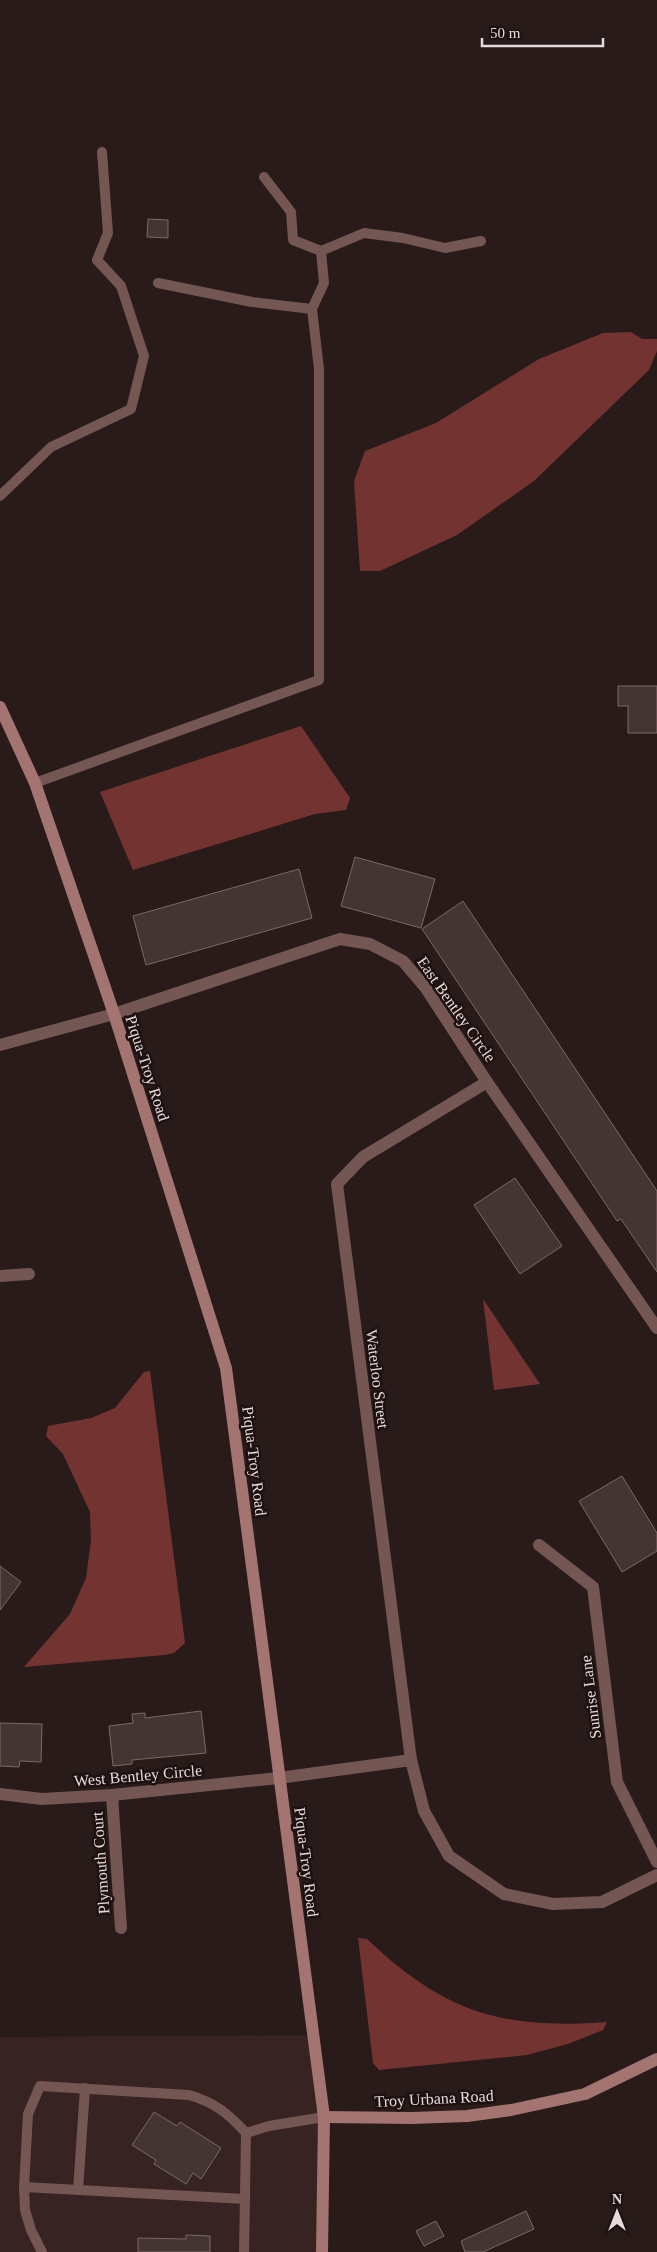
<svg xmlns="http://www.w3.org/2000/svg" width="657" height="2252" font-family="Georgia,serif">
	<rect width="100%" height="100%" fill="#281b19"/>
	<polygon fill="#372321" points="313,2035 324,2117 322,2252 0,2252 0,2037"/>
	<g fill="#733431">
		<polygon points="631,332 642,339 657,339 657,351 649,370 534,481 457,535 380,571 360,571 354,481 365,451 436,423 539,359 603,333"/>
		<polygon points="301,726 350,798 346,810 315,814 133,870 100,792"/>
		<polygon points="483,1299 540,1384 494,1390"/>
		<polygon points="150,1371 185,1643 174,1653 165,1655 24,1667 70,1614 86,1578 91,1540 90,1512 63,1454 46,1436 48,1426 91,1418 115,1408 144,1372"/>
		<path d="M358,1938L367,1939C444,2012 501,2030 607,2022L603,2030L568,2044L527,2055L379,2070L373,2063Z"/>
	</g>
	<g fill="#443533" stroke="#7a6968">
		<polygon points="148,219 168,220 168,238 147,237"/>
		<polygon points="618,686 657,686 657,733 628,733 628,706 618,706"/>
		<polygon points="355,857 435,879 421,928 341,906"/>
		<polygon points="299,869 312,918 146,965 133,916"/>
		<polygon points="463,901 657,1191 657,1272 621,1219 617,1221 422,929"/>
		<polygon points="515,1178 562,1246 520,1274 474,1205"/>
		<polygon points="622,1476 657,1533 657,1551 622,1572 579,1501"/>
		<polygon points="0,1566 21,1582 0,1610"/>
		<polygon points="201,1711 206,1753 132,1760 132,1764 113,1766 109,1726 133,1723 132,1714 145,1713 145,1718"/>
		<polygon points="0,1723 42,1724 41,1762 20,1761 19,1767 0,1766"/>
		<polygon points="154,2112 177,2126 180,2122 221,2148 201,2179 193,2173 186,2184 154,2164 156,2160 132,2145"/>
		<polygon points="526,2211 534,2229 483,2252 465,2252 461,2241"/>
		<polygon points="436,2221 444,2236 424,2246 416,2231"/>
		<polygon points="186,2235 210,2236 210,2252 138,2252 138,2238 186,2239"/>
	</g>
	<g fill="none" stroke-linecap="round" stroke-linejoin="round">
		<g stroke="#745653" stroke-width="10">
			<polyline points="264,177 291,212 293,240 321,251 364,233 403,238 445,248 481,241"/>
			<polyline points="158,283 252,302 312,309"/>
			<polyline points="0,496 51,447 131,409 144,356 121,286 97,260 108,233 102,152"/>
			<polyline points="35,783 319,680 319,369 312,309 324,283 321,251"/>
			<polyline points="24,2187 245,2199"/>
			<polyline points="78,2190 85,2088"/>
			<path d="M42,2252L31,2230L25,2210L24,2187L28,2114L40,2086L189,2095C214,2102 229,2114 246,2133L269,2126L324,2117"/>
			<polyline points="244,2252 246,2133"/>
		</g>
		<g stroke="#745653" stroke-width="12">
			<polyline points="0,1045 114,1014 340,939 370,944 403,961 425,987 487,1082 657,1328"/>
			<polyline points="0,1276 29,1274"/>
			<polyline points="539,1545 593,1587 617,1782 657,1862"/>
			<polyline points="411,1760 337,1184 363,1157 487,1082"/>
			<polyline points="0,1794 42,1799 112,1795 279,1778 411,1760 424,1811 449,1856 504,1894 553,1904 602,1902 657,1875"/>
			<polyline points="112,1795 121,1928"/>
		</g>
		<g stroke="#a47470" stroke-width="12">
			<polyline points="0,707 35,783 114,1014 226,1368 324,2117 322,2252"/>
			<polyline points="324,2117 412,2118 467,2116 511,2110 585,2094 657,2059"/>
		</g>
	</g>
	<g text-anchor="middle" stroke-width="5" stroke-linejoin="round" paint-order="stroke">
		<g font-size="16" fill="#e5dbda" stroke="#1e1110">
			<text transform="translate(457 1009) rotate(55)" y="6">East Bentley Circle</text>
			<text transform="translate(148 1068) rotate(72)" y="6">Piqua-Troy Road</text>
			<text transform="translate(378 1379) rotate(83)" y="6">Waterloo Street</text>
			<text transform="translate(255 1461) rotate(83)" y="6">Piqua-Troy Road</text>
			<text transform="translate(590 1697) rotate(-97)" y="6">Sunrise Lane</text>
			<text transform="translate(138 1775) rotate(-5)" y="6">West Bentley Circle</text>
			<text transform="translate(307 1862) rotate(83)" y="6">Piqua-Troy Road</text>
			<text transform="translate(100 1863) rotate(-94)" y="6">Plymouth Court</text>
			<text transform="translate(434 2098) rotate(-3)" y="6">Troy Urbana Road</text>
		</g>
	</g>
	<g transform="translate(617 2212)" stroke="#1e1110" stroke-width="4" paint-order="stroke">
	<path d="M0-4L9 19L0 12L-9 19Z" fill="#e5dbda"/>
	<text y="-8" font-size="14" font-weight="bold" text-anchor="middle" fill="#e5dbda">N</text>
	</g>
	<path d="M482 38v8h121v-8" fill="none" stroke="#e5dbda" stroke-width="2.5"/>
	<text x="490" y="38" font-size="15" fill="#e5dbda" stroke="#1e1110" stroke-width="4" paint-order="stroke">50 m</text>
</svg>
